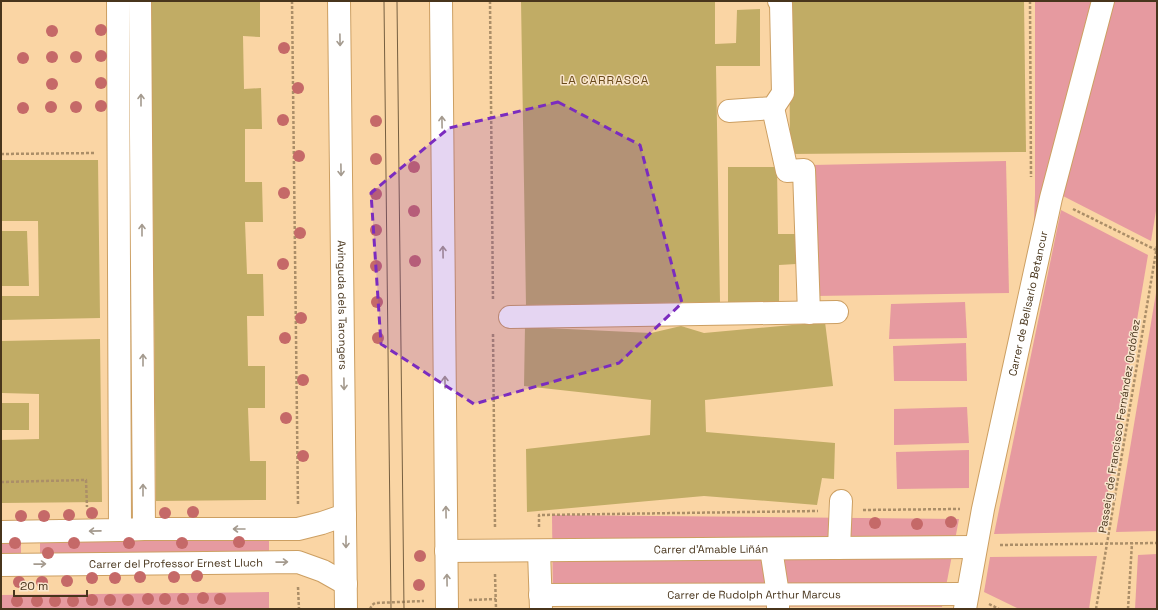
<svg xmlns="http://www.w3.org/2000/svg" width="1158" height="610" font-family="'Space Grotesk',sans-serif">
	<rect width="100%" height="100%" fill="#fad5a4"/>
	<g fill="#e69aa0">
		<polygon points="1035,1 1091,1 1034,223 1035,195"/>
		<polygon points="1114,1 1157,1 1157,205 1151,241 1063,196"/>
		<polygon points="1006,161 1009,293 815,296 812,165"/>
		<polygon points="1061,210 1148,255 1101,532 994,534"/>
		<polygon points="1157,287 1157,531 1116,532"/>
		<polygon points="965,302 967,338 889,339 891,304"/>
		<polygon points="966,343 967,381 894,381 893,346"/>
		<polygon points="967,407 969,443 894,445 894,409"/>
		<polygon points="969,450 969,488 897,489 896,452"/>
		<polygon points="552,515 959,519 942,607 553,606"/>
		<polygon points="269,536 269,555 40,558 40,538"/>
		<rect x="1" y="537" width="20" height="21"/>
		<polygon points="1157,554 1157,609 1135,609 1138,555"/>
		<polygon points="1097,556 1089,609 1019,609 984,592 990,557"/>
		<polygon points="269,592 269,609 1,609 1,595"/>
	</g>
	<g fill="#c1ac65">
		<polygon points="151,1 260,1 260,37 243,36 244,89 261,88 262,129 245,129 245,182 262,182 263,222 245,222 247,274 263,274 264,316 247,316 248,366 265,366 265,408 248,408 250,461 266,461 266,500 156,501"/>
		<polygon points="521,1 715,1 715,44 736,43 737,10 760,9 760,66 716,66 720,302 526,305"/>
		<polygon points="789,1 1024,1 1026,152 790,154"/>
		<polygon points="1,160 98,160 100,318 2,320 2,296 39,296 38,221 1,221"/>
		<polygon points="728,167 777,167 778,234 796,234 796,264 779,265 779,302 728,302"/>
		<polygon points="1,231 27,231 29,286 1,286"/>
		<polygon points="825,322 833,386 705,400 706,432 835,443 834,479 822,478 817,505 704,496 527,512 526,449 650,435 651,400 524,386 525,327 651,333 681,326 704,333"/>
		<polygon points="100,339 102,502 1,503 1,440 39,439 39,394 2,393 2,341"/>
		<rect x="1" y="403" width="28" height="27"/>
	</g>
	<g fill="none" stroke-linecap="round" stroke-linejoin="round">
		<g stroke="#cc9f62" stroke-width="24">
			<g id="minor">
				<polyline points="118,1 120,530"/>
				<polyline points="140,1 144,529"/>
				<polyline points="773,108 787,171 804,170 809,313"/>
				<polyline points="729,111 773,108 783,93 781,4 779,1"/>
				<polyline points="510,317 837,312"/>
				<polyline points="1,532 120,530 144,529 298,529 322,523 345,515"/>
				<polyline points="839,548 841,501"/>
				<polyline points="771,549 778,594 778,608"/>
				<path id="s1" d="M446,551L975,547"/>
				<polyline points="539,551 541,609"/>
				<path id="s2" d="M1,565L298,562L323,571L346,584"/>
				<path id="s3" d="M540,595L967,594"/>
				<path id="s4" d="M965,609L983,509L1051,198L1103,1"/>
			</g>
		</g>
		<g stroke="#cc9f62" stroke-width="24">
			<g id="major">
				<path id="s5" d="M339,1L346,609"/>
				<polyline points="441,1 447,609"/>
			</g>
		</g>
		<g stroke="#ab8e68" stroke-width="2.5" stroke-dasharray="3 2" stroke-linecap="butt">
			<polyline points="292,1 298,504"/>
			<polyline points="490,1 493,301"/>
			<polyline points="1030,1 1031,177"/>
			<polyline points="1,154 96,153"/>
			<polyline points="1073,209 1156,250"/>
			<polyline points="493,334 495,527"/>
			<polyline points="1,482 86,480 87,507"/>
			<polyline points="863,510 960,509"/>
			<polyline points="539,527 539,515 818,511"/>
			<polyline points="1000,545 1157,543"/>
			<polyline points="495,574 496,609"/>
			<polyline points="298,587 299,609"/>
			<polyline points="469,600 496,599"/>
			<polyline points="989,604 999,609"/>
			<polyline points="370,609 372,605 375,603 424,601"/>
			<polyline points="1096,609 1157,246"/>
			<polyline points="1128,609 1132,543"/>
		</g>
		<use href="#minor" stroke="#fff" stroke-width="22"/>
		<use href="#major" stroke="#fff" stroke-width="22"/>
		<g stroke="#765f40" stroke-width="1">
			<polyline points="384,1 391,609"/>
			<polyline points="397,1 404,609"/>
		</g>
	</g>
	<g fill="#c56968">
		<circle cx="101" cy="30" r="6"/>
		<circle cx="52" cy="31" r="6"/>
		<circle cx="284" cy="48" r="6"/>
		<circle cx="101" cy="56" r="6"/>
		<circle cx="52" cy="57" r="6"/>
		<circle cx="76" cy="57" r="6"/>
		<circle cx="23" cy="58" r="6"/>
		<circle cx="101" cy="83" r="6"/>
		<circle cx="52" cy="84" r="6"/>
		<circle cx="298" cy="88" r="6"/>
		<circle cx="101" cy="106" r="6"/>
		<circle cx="51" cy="107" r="6"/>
		<circle cx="76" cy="107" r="6"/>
		<circle cx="23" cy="108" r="6"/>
		<circle cx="283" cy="120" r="6"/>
		<circle cx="376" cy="121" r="6"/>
		<circle cx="299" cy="156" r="6"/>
		<circle cx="376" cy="159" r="6"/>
		<circle cx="414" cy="167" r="6"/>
		<circle cx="284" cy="193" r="6"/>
		<circle cx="376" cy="194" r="6"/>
		<circle cx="414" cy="211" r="6"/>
		<circle cx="376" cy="230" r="6"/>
		<circle cx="300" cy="233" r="6"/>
		<circle cx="415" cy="261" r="6"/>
		<circle cx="283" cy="264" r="6"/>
		<circle cx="376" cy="266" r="6"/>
		<circle cx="377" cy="302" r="6"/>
		<circle cx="301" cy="318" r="6"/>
		<circle cx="285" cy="338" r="6"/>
		<circle cx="378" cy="338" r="6"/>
		<circle cx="303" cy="380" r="6"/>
		<circle cx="286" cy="418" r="6"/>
		<circle cx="303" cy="456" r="6"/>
		<circle cx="193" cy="512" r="6"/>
		<circle cx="92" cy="513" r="6"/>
		<circle cx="165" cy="513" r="6"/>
		<circle cx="69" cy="515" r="6"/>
		<circle cx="21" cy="516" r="6"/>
		<circle cx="44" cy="516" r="6"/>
		<circle cx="951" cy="522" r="6"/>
		<circle cx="875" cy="523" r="6"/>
		<circle cx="917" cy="524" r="6"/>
		<circle cx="239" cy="542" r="6"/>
		<circle cx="15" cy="543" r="6"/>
		<circle cx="74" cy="543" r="6"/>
		<circle cx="129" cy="543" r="6"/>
		<circle cx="182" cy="543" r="6"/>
		<circle cx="48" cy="553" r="6"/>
		<circle cx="420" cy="556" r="6"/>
		<circle cx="197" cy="576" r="6"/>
		<circle cx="140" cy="577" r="6"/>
		<circle cx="174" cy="577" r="6"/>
		<circle cx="92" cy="578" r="6"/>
		<circle cx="115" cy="578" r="6"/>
		<circle cx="67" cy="581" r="6"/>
		<circle cx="19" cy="582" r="6"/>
		<circle cx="42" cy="582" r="6"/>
		<circle cx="419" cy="585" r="6"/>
		<circle cx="203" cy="598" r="6"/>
		<circle cx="148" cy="599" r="6"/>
		<circle cx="165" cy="599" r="6"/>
		<circle cx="183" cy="599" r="6"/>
		<circle cx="220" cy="599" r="6"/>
		<circle cx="92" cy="600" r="6"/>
		<circle cx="110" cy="600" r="6"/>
		<circle cx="128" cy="600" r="6"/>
		<circle cx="17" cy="601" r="6"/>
		<circle cx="37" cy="601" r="6"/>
		<circle cx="55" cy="601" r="6"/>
		<circle cx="73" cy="601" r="6"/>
	</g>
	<defs><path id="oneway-shaft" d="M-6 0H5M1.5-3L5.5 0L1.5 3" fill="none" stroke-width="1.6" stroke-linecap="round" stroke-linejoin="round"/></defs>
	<g stroke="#a49a8e">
		<use href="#oneway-shaft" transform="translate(340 40) rotate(89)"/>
		<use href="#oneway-shaft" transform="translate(141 100) rotate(-90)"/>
		<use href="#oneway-shaft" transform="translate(442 122) rotate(-91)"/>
		<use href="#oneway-shaft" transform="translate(341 170) rotate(89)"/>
		<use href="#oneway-shaft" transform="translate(142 230) rotate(-90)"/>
		<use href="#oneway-shaft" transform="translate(443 252) rotate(-91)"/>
		<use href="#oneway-shaft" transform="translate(143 360) rotate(-90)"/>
		<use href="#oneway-shaft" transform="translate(445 382) rotate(-91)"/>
		<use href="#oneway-shaft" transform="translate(344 384) rotate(89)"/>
		<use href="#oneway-shaft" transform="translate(143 490) rotate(-90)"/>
		<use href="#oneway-shaft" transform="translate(446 512) rotate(-91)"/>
		<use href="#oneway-shaft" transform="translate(239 529) rotate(-180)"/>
		<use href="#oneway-shaft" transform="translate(95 531) rotate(179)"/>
		<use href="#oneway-shaft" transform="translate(346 542) rotate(90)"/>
		<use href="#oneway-shaft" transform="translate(282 562) rotate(-1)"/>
		<use href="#oneway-shaft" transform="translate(40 564) rotate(-1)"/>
		<use href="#oneway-shaft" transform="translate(447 580) rotate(-91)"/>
	</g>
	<path fill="#7b2cbf" fill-opacity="0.2" stroke="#7b2cbf" stroke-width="3" stroke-dasharray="8 5" stroke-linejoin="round" d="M558,102L640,145L682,303L619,363L474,404L381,344L371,193L449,128Z"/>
	<g text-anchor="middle" stroke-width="3" stroke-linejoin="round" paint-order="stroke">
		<g font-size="11" fill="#48351c" stroke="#f9e6ce">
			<text dy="4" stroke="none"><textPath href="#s4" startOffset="312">Carrer de Belisario Betancur</textPath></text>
			<text dy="4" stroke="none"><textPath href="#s5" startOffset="304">Avinguda dels Tarongers</textPath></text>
			<text transform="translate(1119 426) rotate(-81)" y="4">Passeig de Francisco Fernández Ordóñez</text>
			<text dy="4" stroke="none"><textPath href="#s1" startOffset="265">Carrer d'Amable Liñán</textPath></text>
			<text dy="4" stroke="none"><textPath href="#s2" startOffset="175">Carrer del Professor Ernest Lluch</textPath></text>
			<text dy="4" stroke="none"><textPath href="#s3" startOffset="214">Carrer de Rudolph Arthur Marcus</textPath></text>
		</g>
		<g font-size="12" letter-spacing="1" fill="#69491a" stroke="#f9e6ce">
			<text x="605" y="84">LA CARRASCA</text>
		</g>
	</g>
	<rect width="1158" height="610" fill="none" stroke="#48351c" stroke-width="4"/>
	<path d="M14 590v6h73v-6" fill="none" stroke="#48351c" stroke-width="2"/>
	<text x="20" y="590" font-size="12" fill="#48351c" stroke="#f9e6ce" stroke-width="3" paint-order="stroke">20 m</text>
</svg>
